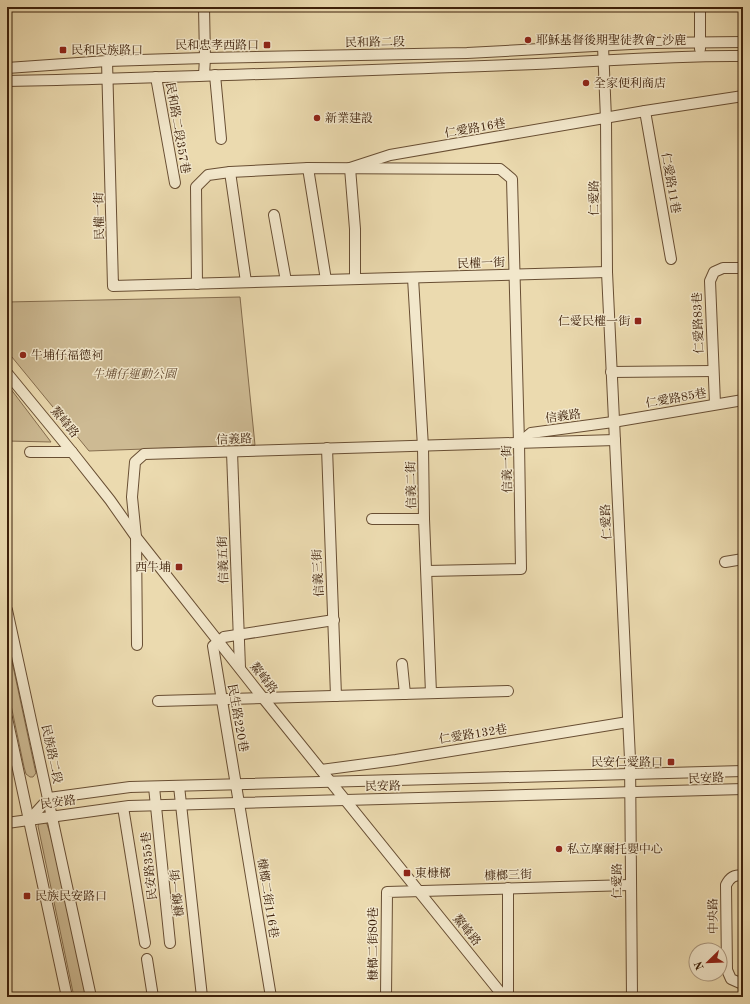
<svg xmlns="http://www.w3.org/2000/svg" width="750" height="1004" font-family="'Old Standard TT','Noto Serif TC',serif">
	<rect width="100%" height="100%" fill="#ebdaaf"/>
	<filter id="stains"><feTurbulence type="fractalNoise" baseFrequency=".005" numOctaves="4"/><feColorMatrix values="0 0 0 0 .2 0 0 0 0 .09 0 0 0 0 .02 0 0 0 .5 -.17"/></filter>
	<radialGradient id="worn" r=".72"><stop offset=".6" stop-color="#630" stop-opacity="0"/><stop offset="1" stop-color="#630" stop-opacity=".3"/></radialGradient>
	<g fill="#cdba93" stroke="#856d4e">
		<polygon points="240,297 255,445 89,451 7,351 7,302"/>
		<polygon points="7,384 51,442 7,441"/>
		<polygon points="7,638 35,769 36,773 33,777 30,777 26,774 24,767 7,686"/>
		<polygon points="44,822 47,824 54,847 86,997 74,997 38,826 39,823"/>
	</g>
	<g fill="none" stroke-linecap="round" stroke-linejoin="round">
		<g stroke="#684e33" stroke-width="12">
			<g id="minor">
				<polyline points="700,7 700,49"/>
				<polyline points="603,46 606,119 607,272 630,759 632,997"/>
				<polyline points="107,61 113,286 607,272"/>
				<polyline points="7,68 107,61 205,58 467,53 649,43 743,42"/>
				<polyline points="204,75 205,58 204,7"/>
				<polyline points="215,75 221,139"/>
				<polyline points="156,77 175,183"/>
				<path d="M7,81C183,78 360,70 536,64C605,61 674,55 743,56"/>
				<polyline points="645,111 671,259"/>
				<polyline points="308,168 326,280"/>
				<polyline points="230,172 246,282"/>
				<polyline points="274,215 286,281"/>
				<polyline points="413,278 423,447 424,519 431,693"/>
				<polyline points="355,279 355,229 350,168 390,155 645,111 743,96"/>
				<polyline points="197,284 196,187 208,175 230,172 308,168 500,169 512,179 519,443 521,569 427,571"/>
				<polyline points="611,372 713,371"/>
				<polyline points="7,373 72,452 110,500 136,537 263,698 504,997"/>
				<polyline points="715,404 710,281 714,272 723,268 743,268"/>
				<polyline points="519,443 531,433 613,422 743,400"/>
				<polyline points="327,448 336,696"/>
				<polyline points="30,452 72,452"/>
				<polyline points="232,452 240,668"/>
				<polyline points="372,519 424,519"/>
				<polyline points="725,562 743,559"/>
				<polyline points="7,610 91,997"/>
				<polyline points="137,645 136,537 132,497 135,462 144,454 615,440"/>
				<polyline points="402,664 405,694"/>
				<polyline points="158,701 508,691"/>
				<polyline points="7,718 67,997"/>
				<polyline points="321,770 396,760 628,722"/>
				<polyline points="179,786 202,997"/>
				<polyline points="154,787 170,943"/>
				<polyline points="123,807 145,943"/>
				<polyline points="29,820 49,798 130,787 743,771"/>
				<polyline points="7,823 129,806 743,789"/>
				<path d="M743,875C734,875 730,877 726,885L727,970L731,979L740,983H743"/>
				<polyline points="508,888 508,997"/>
				<polyline points="147,959 153,997"/>
				<polyline points="271,997 213,646 224,637 334,620"/>
				<polyline points="386,997 387,892 630,885"/>
			</g>
		</g>
		<use href="#minor" stroke="#f2e7cb" stroke-width="10"/>
	</g>
	<g fill="#8f2418" stroke="#f2e7cb" stroke-width="1.5">
		<circle cx="528" cy="40" r="4"/>
		<rect x="263" y="41" width="8" height="8" rx="2"/>
		<rect x="59" y="46" width="8" height="8" rx="2"/>
		<circle cx="586" cy="83" r="4"/>
		<circle cx="317" cy="118" r="4"/>
		<rect x="634" y="317" width="8" height="8" rx="2"/>
		<circle cx="23" cy="355" r="4"/>
		<rect x="175" y="563" width="8" height="8" rx="2"/>
		<rect x="667" y="758" width="8" height="8" rx="2"/>
		<circle cx="559" cy="849" r="4"/>
		<rect x="403" y="869" width="8" height="8" rx="2"/>
		<rect x="23" y="892" width="8" height="8" rx="2"/>
	</g>
	<g text-anchor="middle" stroke-width="3" stroke-linejoin="round" paint-order="stroke">
		<g font-size="12" fill="#3d200a" stroke="#f2e7cb" text-anchor="start">
			<text x="536" y="44">耶穌基督後期聖徒教會_沙鹿</text>
			<text x="259" y="49" text-anchor="end">民和忠孝西路口</text>
			<text x="71" y="54">民和民族路口</text>
			<text x="594" y="87">全家便利商店</text>
			<text x="325" y="122">新業建設</text>
			<text x="630" y="325" text-anchor="end">仁愛民權一街</text>
			<text x="31" y="359">牛埔仔福德祠</text>
			<text x="171" y="571" text-anchor="end">西牛埔</text>
			<text x="663" y="766" text-anchor="end">民安仁愛路口</text>
			<text x="567" y="853">私立摩爾托嬰中心</text>
			<text x="415" y="877">東槺榔</text>
			<text x="35" y="900">民族民安路口</text>
		</g>
		<g font-size="12" fill="#3d200a" stroke="#f2e7cb">
			<text transform="translate(375 42) rotate(-1)" y="4">民和路二段</text>
			<text transform="translate(178 128) rotate(80)" y="4">民和路二段357巷</text>
			<text transform="translate(475 128) rotate(-10)" y="4">仁愛路16巷</text>
			<text transform="translate(671 183) rotate(80)" y="4">仁愛路11巷</text>
			<text transform="translate(594 198) rotate(-90)" y="4">仁愛路</text>
			<text transform="translate(99 216) rotate(-91)" y="4">民權一街</text>
			<text transform="translate(481 263) rotate(-2)" y="4">民權一街</text>
			<text transform="translate(698 323) rotate(-92)" y="4">仁愛路83巷</text>
			<text transform="translate(676 398) rotate(-10)" y="4">仁愛路85巷</text>
			<text transform="translate(563 416) rotate(-8)" y="4">信義路</text>
			<text transform="translate(65 422) rotate(50)" y="4">鰲峰路</text>
			<text transform="translate(234 439) rotate(-2)" y="4">信義路</text>
			<text transform="translate(507 469) rotate(-91)" y="4">信義一街</text>
			<text transform="translate(411 485) rotate(-91)" y="4">信義二街</text>
			<text transform="translate(606 522) rotate(-93)" y="4">仁愛路</text>
			<text transform="translate(223 560) rotate(-92)" y="4">信義五街</text>
			<text transform="translate(318 573) rotate(-93)" y="4">信義三街</text>
			<text transform="translate(264 678) rotate(52)" y="4">鰲峰路</text>
			<text transform="translate(238 718) rotate(80)" y="4">民生路220巷</text>
			<text transform="translate(473 734) rotate(-9)" y="4">仁愛路132巷</text>
			<text transform="translate(52 754) rotate(78)" y="4">民族路二段</text>
			<text transform="translate(706 778) rotate(-2)" y="4">民安路</text>
			<text transform="translate(383 786) rotate(-1)" y="4">民安路</text>
			<text transform="translate(58 802) rotate(-8)" y="4">民安路</text>
			<text transform="translate(149 866) rotate(-96)" y="4">民安路355巷</text>
			<text transform="translate(508 875) rotate(-2)" y="4">槺榔三街</text>
			<text transform="translate(617 881) rotate(-90)" y="4">仁愛路</text>
			<text transform="translate(177 893) rotate(-96)" y="4">槺榔一街</text>
			<text transform="translate(268 898) rotate(81)" y="4">槺榔二街116巷</text>
			<text transform="translate(713 916) rotate(-91)" y="4">中央路</text>
			<text transform="translate(467 930) rotate(51)" y="4">鰲峰路</text>
			<text transform="translate(373 944) rotate(-90)" y="4">槺榔二街80巷</text>
		</g>
		<g font-size="12" font-style="italic" fill="#61462c" stroke="#f2e7cb">
			<text x="134" y="378">牛埔仔運動公園</text>
		</g>
	</g>
	<rect width="750" height="1004" fill="none" stroke="#ebdaaf" stroke-width="24"/>
	<rect x="8" y="8" width="734" height="988" fill="none" stroke="#3d200a" stroke-width="2"/>
	<rect x="12" y="12" width="726" height="980" fill="none" stroke="#3d200a"/>
	<g transform="translate(708 962) rotate(247)"><circle r="19" fill="#f2e7cb" stroke="#aa977e"/>
	<path d="M0-3L7 15L0 10L-7 15Z" fill="#8f2418"/>
	<text y="-6" font-size="11" font-weight="bold" text-anchor="middle" fill="#3d200a">N</text>
	</g>
	<rect width="100%" height="100%" filter="url(#stains)"/>
	<rect width="100%" height="100%" fill="url(#worn)"/>
</svg>
